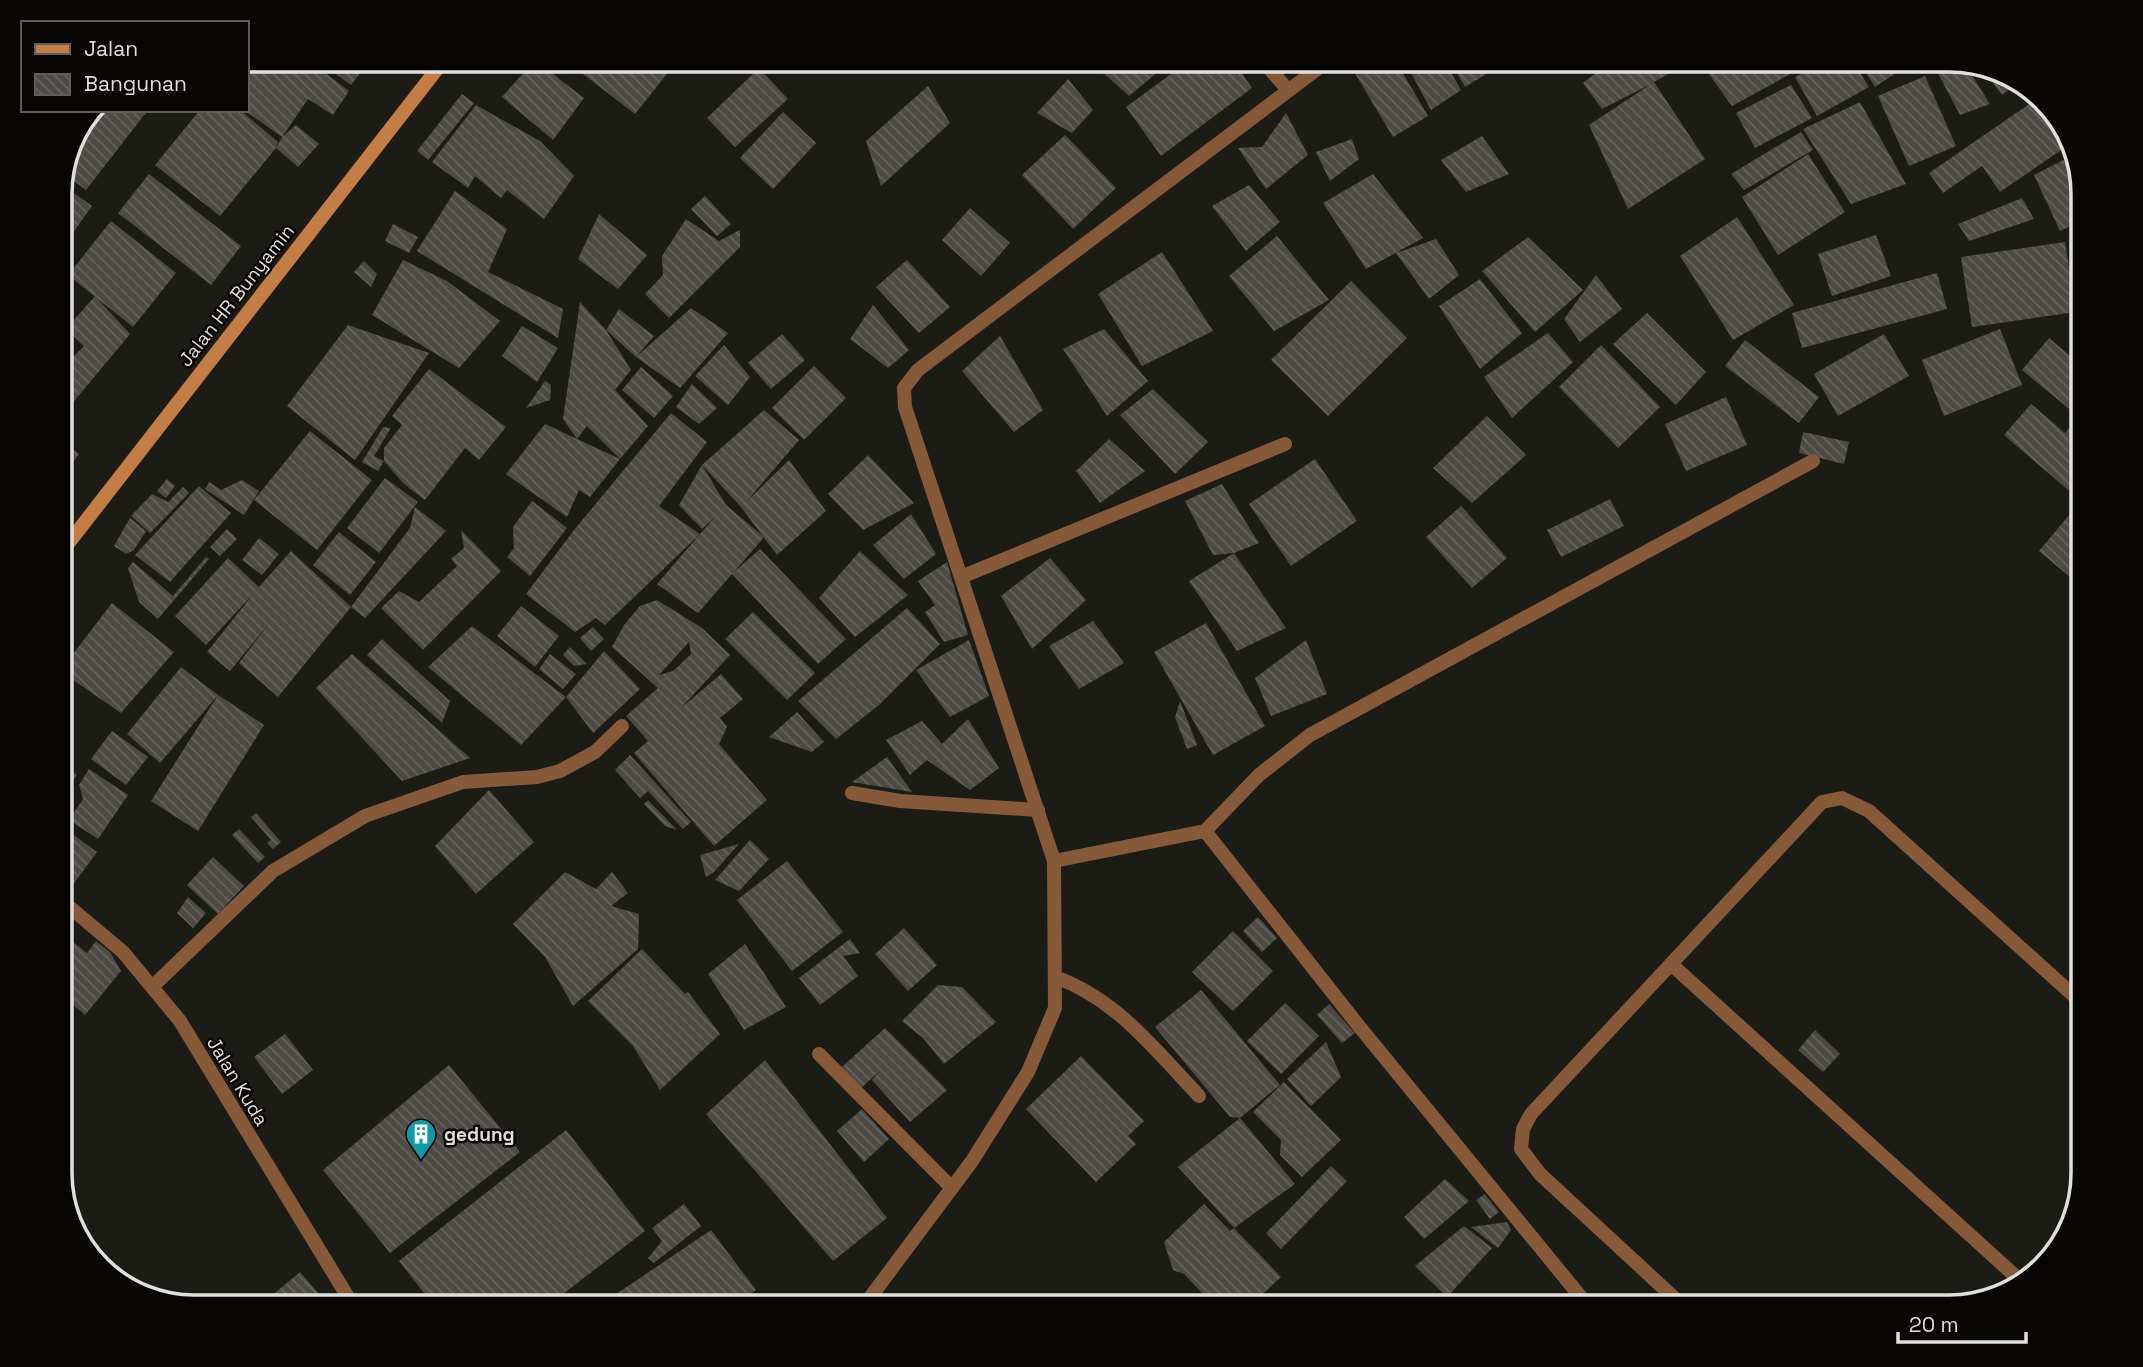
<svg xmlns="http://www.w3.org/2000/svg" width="2143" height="1367" font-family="'Space Grotesk',sans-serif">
	<defs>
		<pattern id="building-back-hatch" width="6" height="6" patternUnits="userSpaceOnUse" patternTransform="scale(1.75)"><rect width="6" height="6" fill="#4d4944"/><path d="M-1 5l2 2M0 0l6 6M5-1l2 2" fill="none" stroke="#66635e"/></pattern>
	</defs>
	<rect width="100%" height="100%" fill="#1c1c17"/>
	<g fill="url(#building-back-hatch)" fill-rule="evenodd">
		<polygon points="247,60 308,60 349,91 333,115 308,99 282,137 247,112"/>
		<polygon points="317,60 370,60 351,85"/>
		<polygon points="535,60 584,98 553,140 502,97"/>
		<polygon points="565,60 678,60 635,114"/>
		<polygon points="761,60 789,60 777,73"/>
		<polygon points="1089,60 1172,60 1129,96"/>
		<polygon points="1190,60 1233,60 1252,88 1161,156 1126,107"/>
		<polygon points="1347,60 1395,60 1428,116 1393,137"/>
		<polygon points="1422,60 1444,60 1461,90 1431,110 1410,71"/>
		<polygon points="1449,60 1505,60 1506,62 1465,87"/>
		<polygon points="1612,60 1687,60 1688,63 1654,82 1705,159 1628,209 1589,125 1651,84 1602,109 1583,83"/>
		<polygon points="1726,60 1816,60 1732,106 1706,70"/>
		<polygon points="1828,60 1852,60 1869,87 1817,116 1795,77"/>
		<polygon points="1858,60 1915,60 1875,87"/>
		<polygon points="1931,60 1949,60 2020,81 2002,95 1983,70 1971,74 1990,104 1960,115"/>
		<polygon points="759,68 788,99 735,147 707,118"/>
		<polygon points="1925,76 1956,146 1909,166 1878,96"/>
		<polygon points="1068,79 1093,110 1072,133 1037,113"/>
		<polygon points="1791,85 1812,118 1755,148 1736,113"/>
		<polygon points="928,86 950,123 881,186 866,141"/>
		<polygon points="462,94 474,103 428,160 417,151"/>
		<polygon points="2038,98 2066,127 2070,144 2000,192 1982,166 1943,193 1929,173"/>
		<polygon points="1860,102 1906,184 1851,204 1803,129"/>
		<polygon points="476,105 540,141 574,176 544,219 507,190 501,198 475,176 468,188 432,162"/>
		<polygon points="94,110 148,110 86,190 65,174"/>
		<polygon points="200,110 240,110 278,142 276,148 282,137 296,125 319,144 298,167 276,148 220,216 155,165"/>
		<polygon points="783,112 816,143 773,189 740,158"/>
		<polygon points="1286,113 1308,155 1266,189 1238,148 1262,147"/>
		<polygon points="1801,132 1813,150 1744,190 1731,174"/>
		<polygon points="1065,135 1116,188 1073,229 1022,175"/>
		<polygon points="1482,136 1509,174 1466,192 1441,160"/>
		<polygon points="1352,139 1359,159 1330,181 1316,152"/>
		<polygon points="1808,154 1845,212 1778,255 1742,197"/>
		<polygon points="2073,155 2083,194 2083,220 2060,231 2034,175"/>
		<polygon points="149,174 241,246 211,285 118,213"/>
		<polygon points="1373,174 1423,238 1366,269 1323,203"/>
		<polygon points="61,184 92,206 60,251 60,186"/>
		<polygon points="1249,185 1280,222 1246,251 1212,206"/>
		<polygon points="455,191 507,229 488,272 563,309 558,338 417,251"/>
		<polygon points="705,196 731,224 717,236 691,209"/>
		<polygon points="2022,198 2034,219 1969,241 1958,224"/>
		<polygon points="970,208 1010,243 981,276 942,240"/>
		<polygon points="599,214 647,255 618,289 578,259"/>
		<polygon points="1737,217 1794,305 1733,340 1680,256"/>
		<polygon points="686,219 719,241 740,230 740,247 669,318 645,294 663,275 662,256"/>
		<polygon points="111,221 176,273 133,327 68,275"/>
		<polygon points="393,224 418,237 409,253 385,241"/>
		<polygon points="2083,226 2083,256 2072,231"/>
		<polygon points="1876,235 1891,276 1832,296 1818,254"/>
		<polygon points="1277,236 1329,300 1274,331 1229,276"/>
		<polygon points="1528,237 1583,290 1535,332 1482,271"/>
		<polygon points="1436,239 1459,275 1429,299 1396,253"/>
		<polygon points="2065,242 2076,312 1972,327 1961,257"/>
		<polygon points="1162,252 1213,331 1142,366 1098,294"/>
		<polygon points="403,260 447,281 500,321 459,368 372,315"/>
		<polygon points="907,260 950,307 919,333 876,287"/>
		<polygon points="364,261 377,274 371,287 354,272"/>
		<polygon points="1937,273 1947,309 1802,348 1792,313"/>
		<polygon points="1596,275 1622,309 1580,342 1564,319"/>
		<polygon points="1480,279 1522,333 1480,369 1439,306"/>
		<polygon points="1351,281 1407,338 1328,416 1271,360"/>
		<polygon points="95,296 130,334 60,418 60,350 71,359 84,346 66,329"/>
		<polygon points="580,302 606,330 631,370 615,390 648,426 620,459 587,426 577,439 563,419"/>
		<polygon points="873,305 909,350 888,368 850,339"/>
		<polygon points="691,308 728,333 680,388 636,357"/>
		<polygon points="619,309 654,336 636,357 606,330"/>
		<polygon points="1647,313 1706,372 1676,405 1613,344"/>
		<polygon points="348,325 429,353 355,460 287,406"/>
		<polygon points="522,326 558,348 537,382 502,356"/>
		<polygon points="1104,329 1148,381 1107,416 1063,349"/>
		<polygon points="2000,329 2022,385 1944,416 1922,360"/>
		<polygon points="1548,333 1573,362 1512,418 1484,377"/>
		<polygon points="782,334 805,360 771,389 748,363"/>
		<polygon points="1884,334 1909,376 1838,416 1814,374"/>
		<polygon points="1000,336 1043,410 1014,432 962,371"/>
		<polygon points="2049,338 2083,367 2083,588 2039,551 2081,501 2004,435 2031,404 2065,433 2079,417 2022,370"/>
		<polygon points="1745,340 1819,397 1799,423 1725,366"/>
		<polygon points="724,345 750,377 728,405 695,376"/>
		<polygon points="1601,345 1660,407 1618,448 1559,387"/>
		<polygon points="814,366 846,398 804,440 772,408"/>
		<polygon points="641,367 673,396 654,418 622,390"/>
		<polygon points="429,369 506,427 479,460 465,448 425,500 404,484 384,461 384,448 402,425 392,416"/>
		<polygon points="545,381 551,385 550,400 526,408"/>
		<polygon points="692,384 717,408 699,424 676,407"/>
		<polygon points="1153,389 1208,442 1175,474 1120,415"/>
		<polygon points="1726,397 1747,445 1686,471 1665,424"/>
		<polygon points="764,410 799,440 746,502 789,460 826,511 777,555 741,507 702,465"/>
		<polygon points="671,413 707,442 659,506 700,534 715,517 702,529 679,505 702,465 726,505 764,537 734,572 760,549 846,639 818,664 732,574 698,613 657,584 700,534 605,625 596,618 575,632 526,594 574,530"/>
		<polygon points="1487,416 1526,455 1472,503 1433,468"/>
		<polygon points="545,424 620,459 590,497 579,490 567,517 506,474"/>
		<polygon points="383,427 391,428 374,456 384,461 378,471 362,462"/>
		<polygon points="310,431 372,480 317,550 254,500"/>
		<polygon points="1803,432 1849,442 1844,464 1799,453"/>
		<polygon points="60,439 79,454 60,480"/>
		<polygon points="1109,439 1145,471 1100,503 1076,471"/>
		<polygon points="868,455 914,503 863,530 828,494"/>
		<polygon points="1315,459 1357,521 1291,566 1249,504"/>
		<polygon points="385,478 418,502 379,553 347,528"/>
		<polygon points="167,479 175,486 166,498 157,491"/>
		<polygon points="242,480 259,491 244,515 205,489 209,482 221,490"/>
		<polygon points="1222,484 1259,543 1234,553 1286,628 1237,651 1189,581 1234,553 1213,555 1185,501"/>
		<polygon points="199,486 231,513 170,582 135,555"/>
		<polygon points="183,487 189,493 150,533 131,516 152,494 168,502"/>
		<polygon points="1610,499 1624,526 1561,557 1547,530"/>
		<polygon points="532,501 567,528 530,576 507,557 514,548 513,527"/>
		<polygon points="1461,506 1507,558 1472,588 1426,537"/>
		<polygon points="415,507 446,531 365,618 351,607 278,697 239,663 271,621 230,671 207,652 254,593 206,645 175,616 228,558 259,587 291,551 351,607 410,528"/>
		<polygon points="911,514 936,554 904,579 873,545"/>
		<polygon points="130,518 146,531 134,550 126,554 114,546"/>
		<polygon points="227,529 237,539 220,556 210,547"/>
		<polygon points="461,530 501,571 423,650 381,608 399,591 419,602 457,566 451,559 464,548"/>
		<polygon points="339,532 376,562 350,595 313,565"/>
		<polygon points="259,538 279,554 262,575 242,560"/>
		<polygon points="860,551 908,595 855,637 819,598"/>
		<polygon points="206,557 209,559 158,619 139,602 128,568 133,562 173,596"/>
		<polygon points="1050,558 1086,600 1032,649 1001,596"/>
		<polygon points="947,562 968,635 944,642 925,612 935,605 918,581"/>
		<path d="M657,600L702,628L730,655L681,708L721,674L743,699L720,718L727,727L719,744L767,800L714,846L634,753L648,741L626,716L658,688L612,647L624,625L640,606ZM689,642L691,654L673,671L659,675Z"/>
		<polygon points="112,603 174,652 121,713 60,671"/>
		<polygon points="521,606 559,636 535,667 497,636"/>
		<polygon points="907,608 940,644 879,705 836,739 798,701"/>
		<polygon points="753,612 815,673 787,700 725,639"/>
		<polygon points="1093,621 1124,663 1079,689 1049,646"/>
		<polygon points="1206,623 1265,726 1213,755 1154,652"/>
		<polygon points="472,626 566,697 521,745 428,667"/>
		<polygon points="593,627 604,639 591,651 580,638"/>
		<polygon points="382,639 450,701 442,723 367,655"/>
		<polygon points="969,640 989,696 950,717 916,670"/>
		<polygon points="1306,640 1327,694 1271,716 1255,678"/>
		<polygon points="570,647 587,664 574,666 563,655"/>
		<polygon points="604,651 640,689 593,733 566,697"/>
		<polygon points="352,654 389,686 470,758 402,781 316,688"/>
		<polygon points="550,654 576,674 563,689 539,669"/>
		<polygon points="181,667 218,695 160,763 127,734"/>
		<polygon points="218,695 264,725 198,831 151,801"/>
		<polygon points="1180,701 1197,745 1187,749 1175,717"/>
		<polygon points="797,712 824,742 812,752 769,737"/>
		<polygon points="968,719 999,768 970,790 927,760 910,775 886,740 922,721 942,744"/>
		<polygon points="112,731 148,757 126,785 91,759"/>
		<polygon points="630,755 691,822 683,829 648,791 640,798 615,770"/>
		<polygon points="887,757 912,792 852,782"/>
		<polygon points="60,762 77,775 60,796"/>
		<polygon points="89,769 128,795 98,839 69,820 83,799 79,785"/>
		<polygon points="489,790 534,842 476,894 435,846"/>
		<polygon points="648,800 677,830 665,826 644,804"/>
		<polygon points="256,813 281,842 273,849 267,843 271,840 251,817"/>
		<polygon points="60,825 97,852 70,889 60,882"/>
		<polygon points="239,829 265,857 258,863 232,835"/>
		<polygon points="750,840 769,859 739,891 715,880"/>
		<polygon points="739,844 713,873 706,877 700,855"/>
		<polygon points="213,857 244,886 218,914 187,885"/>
		<polygon points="787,861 843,932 792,971 737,900"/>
		<polygon points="565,872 596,889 612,872 628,893 611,906 639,914 638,949 573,1006 545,957 513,924"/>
		<polygon points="188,897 206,913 193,928 177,913"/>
		<polygon points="1258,917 1277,938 1262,952 1243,931"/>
		<polygon points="904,928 937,965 908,991 875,954"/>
		<polygon points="1233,931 1273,971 1233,1011 1192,972"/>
		<polygon points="60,934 68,941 63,946 66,948 72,941 87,953 96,941 110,952 121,971 85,1015 60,994"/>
		<polygon points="850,939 860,953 843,956 858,976 820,1005 799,978"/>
		<polygon points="745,944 786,1007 744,1030 708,974"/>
		<polygon points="642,949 685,994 688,992 720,1034 660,1090 633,1046 588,1001"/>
		<polygon points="938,985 962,987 996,1022 944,1064 923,1038 902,1021"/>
		<polygon points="1201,990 1280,1085 1240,1118 1295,1184 1234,1228 1178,1167 1240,1118 1230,1117 1155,1027"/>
		<polygon points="1285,1003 1319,1036 1281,1074 1247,1041"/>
		<polygon points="1329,1004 1355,1033 1342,1043 1317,1015"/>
		<polygon points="885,1028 947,1090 910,1122 872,1080 880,1071 861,1088 842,1067"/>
		<polygon points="1815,1030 1840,1054 1823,1072 1798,1050"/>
		<polygon points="285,1034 313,1070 282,1094 254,1057"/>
		<polygon points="1326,1042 1341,1077 1311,1106 1287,1079"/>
		<polygon points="1081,1056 1144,1121 1128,1136 1136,1144 1096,1182 1026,1109"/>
		<polygon points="765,1060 887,1218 833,1261 706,1114"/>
		<polygon points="449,1065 520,1152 390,1253 323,1170"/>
		<polygon points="1284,1082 1341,1140 1302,1177 1280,1155 1281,1140 1253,1112"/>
		<polygon points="862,1109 889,1139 864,1162 837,1131"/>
		<polygon points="566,1130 645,1231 546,1307 435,1307 399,1261"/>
		<polygon points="1331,1166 1347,1181 1281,1249 1266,1233"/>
		<polygon points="1445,1179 1469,1201 1424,1239 1404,1217"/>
		<polygon points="1485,1194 1499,1212 1490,1219 1476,1200"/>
		<polygon points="684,1204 701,1226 654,1263 648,1258 662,1241 652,1228"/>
		<polygon points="1204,1204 1230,1231 1234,1228 1281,1277 1249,1307 1215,1307 1184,1274 1173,1270 1164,1242"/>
		<polygon points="1507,1222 1511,1230 1498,1248 1471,1227"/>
		<polygon points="1464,1226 1492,1248 1447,1297 1415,1266"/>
		<polygon points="711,1230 756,1290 733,1307 597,1307"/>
		<polygon points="300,1272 330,1307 258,1307"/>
	</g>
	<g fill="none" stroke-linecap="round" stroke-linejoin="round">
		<g stroke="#865a39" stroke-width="14">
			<polyline points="1262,60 1288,90"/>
			<polyline points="961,577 1285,444"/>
			<polyline points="852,793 900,801 1038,810"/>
			<polyline points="1205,831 1358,1025 1589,1307"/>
			<polyline points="1054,861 1205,831 1259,775 1310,735 1813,461"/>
			<polyline points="60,899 123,952 180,1021 354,1307"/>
			<polyline points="1671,964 2023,1283"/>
			<path d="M1055,977C1117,999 1155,1050 1199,1096"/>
			<polyline points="152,987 273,871 365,816 463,782 537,777 560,771 595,752 622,726"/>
			<polyline points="819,1054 952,1188"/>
			<polyline points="863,1307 972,1161 1028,1072 1055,1008 1054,861 905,407 904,388 918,370 1329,60"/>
			<polyline points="1684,1307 1540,1174 1521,1149 1523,1129 1531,1114 1822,802 1842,798 1869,811 2083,1004"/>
		</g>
		<polyline stroke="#c47d45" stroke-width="14" points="60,554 444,60"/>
	</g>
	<defs>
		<g id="building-pin" transform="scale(1.575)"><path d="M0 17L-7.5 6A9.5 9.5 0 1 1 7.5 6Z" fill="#0f9aa8" stroke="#070605"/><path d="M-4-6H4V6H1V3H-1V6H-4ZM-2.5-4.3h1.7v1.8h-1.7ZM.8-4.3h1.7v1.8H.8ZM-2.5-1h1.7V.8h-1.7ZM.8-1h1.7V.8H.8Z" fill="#fff"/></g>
	</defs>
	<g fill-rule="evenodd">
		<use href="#building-pin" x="421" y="1134"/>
	</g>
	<g text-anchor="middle" stroke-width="5" stroke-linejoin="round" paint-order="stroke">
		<g font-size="19" fill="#dfdfdb" stroke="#070605">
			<text transform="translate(236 295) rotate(-52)" y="7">Jalan HR Bunyamin</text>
			<text transform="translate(238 1081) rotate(59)" y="7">Jalan Kuda</text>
		</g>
		<g font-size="19" font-weight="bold" fill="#dfdfdb" stroke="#070605" text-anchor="start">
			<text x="444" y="1141">gedung</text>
		</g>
	</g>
	<path d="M0 0H2143V1367H0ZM194 72H1949A122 122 0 0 1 2071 194V1173A122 122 0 0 1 1949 1295H194A122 122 0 0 1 72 1173V194A122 122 0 0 1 194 72Z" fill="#070605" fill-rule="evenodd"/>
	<path fill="none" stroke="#dfdfdb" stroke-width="3.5" d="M194 72H1949A122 122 0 0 1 2071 194V1173A122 122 0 0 1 1949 1295H194A122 122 0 0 1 72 1173V194A122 122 0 0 1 194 72Z"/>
	<rect x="21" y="21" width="228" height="91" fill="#070605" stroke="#5d5d5b" stroke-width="2"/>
	<rect x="35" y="44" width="35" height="10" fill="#c47d45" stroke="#5d5d5b" stroke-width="2"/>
	<text x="84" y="56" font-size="21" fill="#dfdfdb">Jalan</text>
	<rect x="35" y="74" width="35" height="21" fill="url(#building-back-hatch)" stroke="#5d5d5b" stroke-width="2"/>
	<text x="84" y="91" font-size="21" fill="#dfdfdb">Bangunan</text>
	<path d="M1898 1332v10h128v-10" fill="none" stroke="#dfdfdb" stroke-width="3.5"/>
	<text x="1909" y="1332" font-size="21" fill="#dfdfdb" stroke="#070605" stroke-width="5" paint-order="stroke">20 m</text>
</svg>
